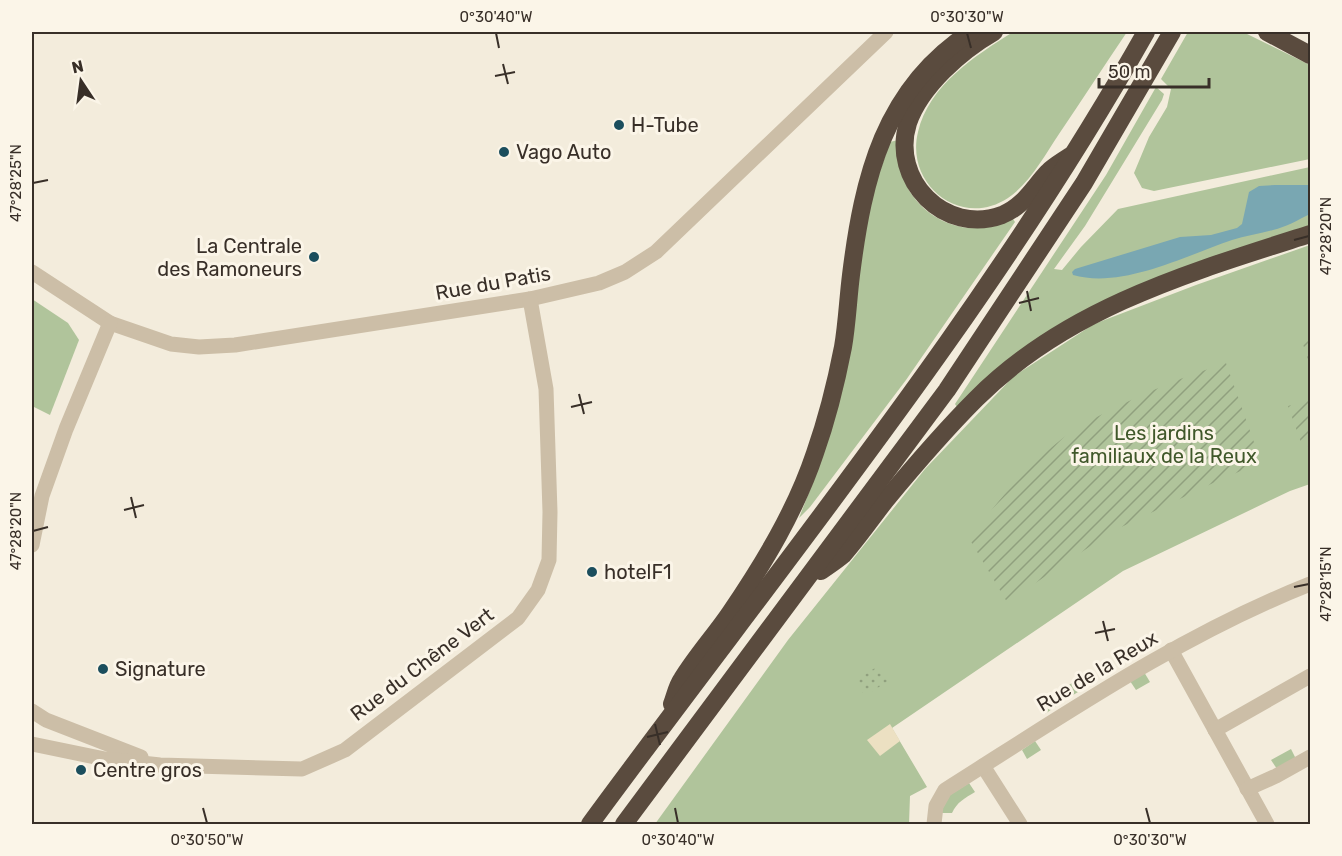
<svg xmlns="http://www.w3.org/2000/svg" width="1342" height="856" font-family="Rubik,sans-serif">
	<defs>
		<pattern id="park-dots" width="8" height="8" patternUnits="userSpaceOnUse" patternTransform="scale(1.5)"><rect width="8" height="8" fill="#b0c49b"/><path d="M2 2h.1M6 6h.1" fill="none" stroke="#90a07e" stroke-width="1.8" stroke-linecap="round"/></pattern>
		<pattern id="garden-furrows" width="10" height="10" patternUnits="userSpaceOnUse" patternTransform="scale(1.5)"><rect width="10" height="10" fill="#b0c49b"/><path d="M-1 1l2-2M0 10L10 0M9 11l2-2" fill="none" stroke="#90a07e"/></pattern>
	</defs>
	<rect width="100%" height="100%" fill="#f3ecdc"/>
	<g fill="#b0c49b">
		<path d="M1013,32H1127C1104,66 1082,100 1059,134C1045,155 1030,183 1008,198C961,229 905,185 918,132C929,85 975,56 1013,32Z"/>
		<polygon points="1188,32 1243,32 1310,65 1310,159 1154,191 1142,188 1134,173 1149,137 1167,107 1171,89 1161,79"/>
		<polygon points="1156,87 1164,94 1162,100 1085,226 1054,269 1062,270 1081,247 1118,209 1310,167 1310,227 1144,284 957,407 955,404 1106,175"/>
		<path d="M898,140C900,153 900,170 905,182C916,209 946,229 976,228C988,228 1001,222 1013,219L1015,222L906,380L810,507L799,518L817,472L865,214L890,142Z"/>
		<polygon points="1310,245 1310,484 1290,491 1123,571 892,728 927,787 910,796 909,824 655,824 788,640 925,469 1014,376 1094,324 1196,285"/>
		<polygon points="32,299 68,323 79,340 50,415 32,406"/>
		<polygon points="1144,672 1150,682 1136,690 1130,681"/>
		<polygon points="1072,683 1078,692 1065,700 1059,691"/>
		<polygon points="1053,695 1059,704 1045,714 1038,704"/>
		<polygon points="1035,741 1041,750 1027,759 1022,750"/>
		<polygon points="1291,749 1296,759 1277,769 1271,760"/>
		<path d="M969,783L975,792C965,798 957,802 952,813H940L950,795Z"/>
	</g>
	<polygon fill="url(#park-dots)" points="878,666 888,681 865,696 855,681"/>
	<g fill="url(#garden-furrows)">
		<polygon points="1310,336 1310,366 1301,338"/>
		<path d="M1226,363L1261,462L1211,484L1113,531L1007,602L970,540C995,502 1027,466 1063,438C1077,427 1094,418 1111,410C1148,391 1186,376 1226,363Z"/>
		<polygon points="1310,400 1310,445 1303,448 1288,406"/>
	</g>
	<polygon fill="#ece0c2" points="890,724 900,741 880,756 867,740"/>
	<path fill="#79a7b2" d="M1275,185H1310V214C1298,220 1286,227 1273,230C1259,234 1245,236 1232,240C1185,256 1122,289 1073,275L1072,272L1075,269L1180,237L1211,235L1237,228L1242,224L1249,192L1259,186Z"/>
	<g fill="none" stroke-linecap="round" stroke-linejoin="round">
		<g stroke="#ccbea7" stroke-width="15">
			<polyline points="32,272 110,323 171,344 199,347 235,345 530,299 599,283 625,272 656,252 886,32"/>
			<polyline points="32,545 42,496 66,429 110,323"/>
			<polyline points="1171,650 1267,824"/>
			<polyline points="32,711 46,720 141,757"/>
			<polyline points="1215,730 1310,676"/>
			<polyline points="32,744 105,759 160,765 302,769 345,750 518,618 538,590 549,560 550,512 546,389 530,299"/>
			<polyline points="983,766 1020,824"/>
			<polyline points="1247,789 1276,776 1310,757"/>
			<path d="M934,824L936,806L945,790C1064,715 1179,636 1310,584"/>
		</g>
		<g stroke="#5a4b3e" stroke-width="18">
			<path d="M994,32C961,51 921,86 908,123C890,180 945,236 1002,215C1024,206 1033,188 1048,172C1054,166 1063,161 1070,156"/>
			<polyline points="1267,32 1310,55"/>
			<path d="M821,571C828,566 836,561 843,555C858,538 871,519 885,501C914,466 944,431 976,399C1066,308 1191,272 1310,234"/>
			<path d="M672,704C675,696 677,686 682,679C696,656 715,635 730,613C764,563 796,510 815,453C827,419 836,383 843,347C847,324 848,299 851,275C863,178 884,88 971,32"/>
			<path d="M590,824C781,564 987,314 1146,32"/>
			<polyline points="624,824 947,390 1084,183 1172,32"/>
		</g>
	</g>
	<path fill="none" stroke="#382f28" stroke-width="2" d="M496,33L499,48M967,33L971,48M503,64L508,84M495,76L515,72M33,183L48,180M1294,240L1309,236M1027,291L1031,311M1019,303L1039,298M579,394L584,414M571,407L592,402M131,497L136,518M124,510L144,505M33,531L48,527M1294,587L1309,584M1103,621L1108,641M1095,633L1115,629M655,724L660,745M647,737L668,732M203,808L207,823M675,808L678,823M1146,808L1150,823"/>
	<g fill="#1b4e5d" stroke="#fbf5e8" stroke-width="2">
		<circle cx="619" cy="125" r="6"/>
		<circle cx="504" cy="152" r="6"/>
		<circle cx="314" cy="257" r="6"/>
		<circle cx="592" cy="572" r="6"/>
		<circle cx="103" cy="669" r="6"/>
		<circle cx="81" cy="770" r="6"/>
	</g>
	<g text-anchor="middle" stroke-width="6" stroke-linejoin="round" paint-order="stroke">
		<g font-size="20" fill="#382f28" stroke="#fbf5e8" text-anchor="start">
			<text x="631" y="132">H-Tube</text>
			<text x="516" y="159">Vago Auto</text>
			<text x="302" y="253" text-anchor="end">La Centrale<tspan x="302" dy="23">des Ramoneurs</tspan></text>
			<text x="604" y="579">hotelF1</text>
			<text x="115" y="676">Signature</text>
			<text x="93" y="777">Centre gros</text>
		</g>
		<g font-size="20" fill="#382f28" stroke="#fbf5e8">
			<text transform="translate(493 283) rotate(-10)" y="7">Rue du Patis</text>
			<text transform="translate(422 664) rotate(-37)" y="7">Rue du Chêne Vert</text>
			<text transform="translate(1097 671) rotate(-31)" y="7">Rue de la Reux</text>
		</g>
		<g font-size="20" fill="#40582a" stroke="#fbf5e8">
			<text x="1164" y="440">Les jardins<tspan x="1164" dy="23">familiaux de la Reux</tspan></text>
		</g>
	</g>
	<rect width="1342" height="856" fill="none" stroke="#fbf5e8" stroke-width="66"/>
	<g transform="translate(81 81) rotate(347)" stroke="#fbf5e8" stroke-width="4.5" paint-order="stroke">
	<path d="M0-4.5L10 22L0 15L-10 22Z" fill="#382f28"/>
	<text y="-9" font-size="16" font-weight="bold" text-anchor="middle" fill="#382f28">N</text>
	</g>
	<path d="M1099 78v9h110v-9" fill="none" stroke="#382f28" stroke-width="3"/>
	<text x="1108" y="78" font-size="18" fill="#382f28" stroke="#fbf5e8" stroke-width="4.5" paint-order="stroke">50 m</text>
	<rect x="33" y="33" width="1276" height="790" fill="none" stroke="#382f28" stroke-width="2"/>
	<g font-size="15" text-anchor="middle" fill="#382f28">
		<text x="496" y="22">0°30'40"W</text>
		<text x="967" y="22">0°30'30"W</text>
		<text transform="translate(16 183) rotate(-90)" y="5">47°28'25"N</text>
		<text transform="translate(1326 236) rotate(-90)" y="5">47°28'20"N</text>
		<text transform="translate(16 531) rotate(-90)" y="5">47°28'20"N</text>
		<text transform="translate(1326 584) rotate(-90)" y="5">47°28'15"N</text>
		<text x="207" y="845">0°30'50"W</text>
		<text x="678" y="845">0°30'40"W</text>
		<text x="1150" y="845">0°30'30"W</text>
	</g>
</svg>
